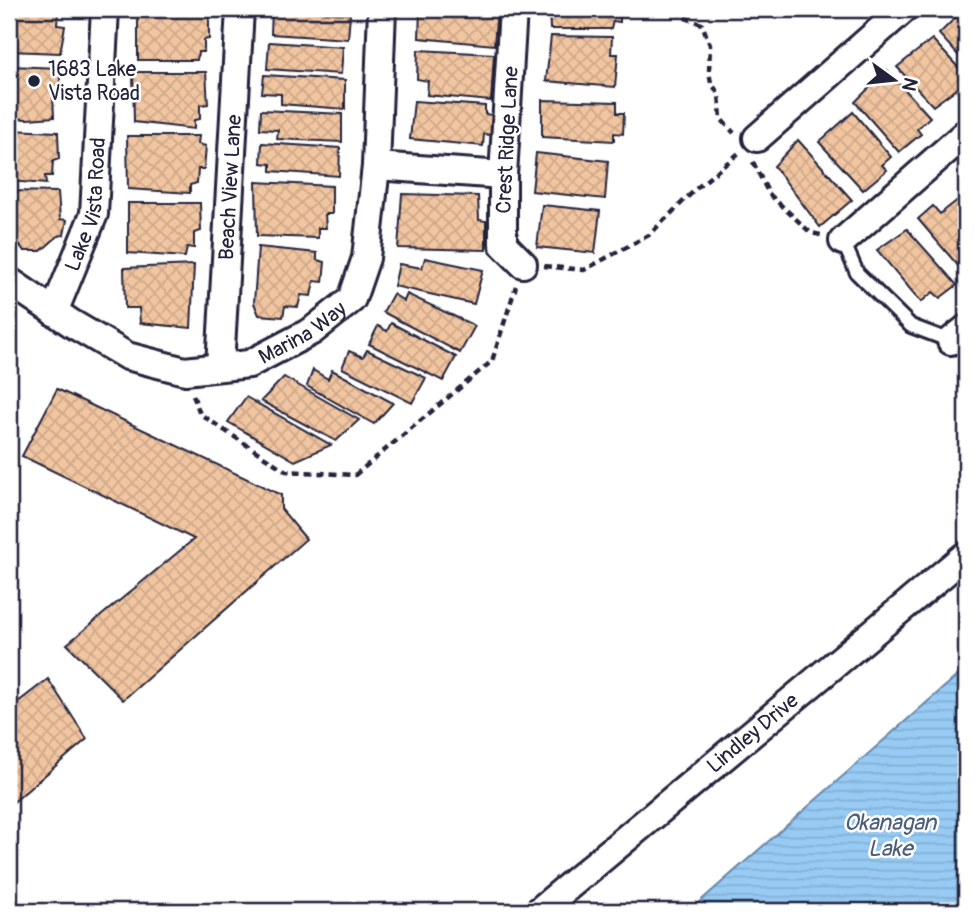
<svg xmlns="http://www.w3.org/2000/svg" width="975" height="920" font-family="Pangolin,sans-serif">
	<defs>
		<pattern id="water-rules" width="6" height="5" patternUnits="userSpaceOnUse" patternTransform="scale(1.75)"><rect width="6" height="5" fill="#97cbf4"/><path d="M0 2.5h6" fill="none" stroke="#82aed2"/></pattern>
		<pattern id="building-cross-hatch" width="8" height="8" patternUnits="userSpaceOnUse" patternTransform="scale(1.75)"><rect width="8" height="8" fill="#f1c5a0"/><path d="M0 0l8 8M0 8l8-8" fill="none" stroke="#cea98b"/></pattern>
	</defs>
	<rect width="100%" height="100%" fill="#fff"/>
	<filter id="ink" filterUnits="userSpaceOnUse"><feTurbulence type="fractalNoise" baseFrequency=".0143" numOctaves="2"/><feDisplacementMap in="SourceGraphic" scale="14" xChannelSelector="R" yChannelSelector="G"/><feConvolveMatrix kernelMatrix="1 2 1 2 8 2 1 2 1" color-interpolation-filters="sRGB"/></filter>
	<g filter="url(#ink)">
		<polygon fill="url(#water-rules)" stroke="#6887aa" stroke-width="2" points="966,668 966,911 689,911"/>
		<g fill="url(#building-cross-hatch)" stroke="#22223b" stroke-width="2">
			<polygon points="9,9 51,9 51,11 58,13 57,25 65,26 60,53 9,51"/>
			<polygon points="138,9 209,11 209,39 204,40 204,52 198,52 197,60 138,60"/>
			<polygon points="272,9 350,14 348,39 271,34"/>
			<polygon points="420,9 497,9 494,45 419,38"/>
			<polygon points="549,9 620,9 620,22 613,21 611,29 550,29"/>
			<polygon points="964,9 966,9 966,64 939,34"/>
			<polygon points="551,36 612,37 611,54 618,54 615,87 546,81"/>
			<polygon points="932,39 966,76 966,91 961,95 956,89 933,106 897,67"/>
			<polygon points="269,42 343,47 341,74 267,69"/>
			<polygon points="418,50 494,54 491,101 427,95 428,81 417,79"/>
			<polygon points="9,66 60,68 60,96 53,95 54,117 27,119 9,118"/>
			<polygon points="887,70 930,117 917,129 921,134 899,152 855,102"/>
			<polygon points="133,72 206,72 208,104 200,105 200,119 194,120 194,129 134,122"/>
			<polygon points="264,75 345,80 345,109 281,104 281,94 262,93"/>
			<polygon points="542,100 617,102 617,113 624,113 623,134 614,133 614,141 542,137"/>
			<polygon points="414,101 485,106 485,114 492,115 491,135 484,134 483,146 410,139"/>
			<polygon points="261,110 342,114 342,142 277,139 278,130 260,129"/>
			<polygon points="853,112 891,157 882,165 887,170 863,190 819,142"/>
			<polygon points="9,130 58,132 59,159 53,161 52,176 45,176 46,184 9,181"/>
			<polygon points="127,136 199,136 198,144 206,146 204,169 198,169 197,183 190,185 190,193 128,189"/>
			<polygon points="798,140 852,200 820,227 774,166"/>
			<polygon points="262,143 340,148 339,176 271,171 271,164 261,163"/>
			<polygon points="536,153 608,161 605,199 532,191"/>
			<polygon points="256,182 332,186 332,214 325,214 326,228 318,228 318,238 257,236"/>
			<polygon points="9,191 58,192 60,219 67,220 64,235 58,236 41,251 24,251 9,231"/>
			<polygon points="402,194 478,196 479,220 486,221 486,250 398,248"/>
			<polygon points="959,199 966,209 966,275 918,219 933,206 940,214"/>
			<polygon points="128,203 200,203 201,231 194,233 194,248 187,247 185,257 128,253"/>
			<polygon points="542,205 600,211 595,253 537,247"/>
			<polygon points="907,229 957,285 940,298 933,292 921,302 877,250"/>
			<polygon points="258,247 317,253 317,260 325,262 323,282 314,281 311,296 301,295 298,307 285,306 283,317 259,315 254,303"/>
			<polygon points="425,258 483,270 474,304 394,286 399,264 422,268"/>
			<polygon points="194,265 191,328 140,323 139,308 125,308 124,268"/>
			<polygon points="393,294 404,301 407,294 475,326 460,353 383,312"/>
			<polygon points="391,323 456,357 443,381 369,344 378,326 387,331"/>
			<polygon points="367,350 426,378 412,403 342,368 349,351 363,357"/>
			<polygon points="313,370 328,379 332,370 393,403 374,424 307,386"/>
			<polygon points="284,377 359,420 336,441 261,401"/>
			<polygon points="57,389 281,495 281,509 306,539 123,700 67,644 194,539 22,456"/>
			<polygon points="246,397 331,445 295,461 228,422"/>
			<polygon points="48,679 87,739 9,806 9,709"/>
		</g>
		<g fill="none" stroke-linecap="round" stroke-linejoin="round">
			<g stroke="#22223b" stroke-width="18">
				<polyline id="service" points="843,241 857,273 911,326 951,341"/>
			</g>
			<g stroke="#22223b" stroke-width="32">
				<g id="minor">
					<polyline points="513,9 503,175 503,244 523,264"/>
					<polyline points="757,138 904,9"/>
					<polyline points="376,166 503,175"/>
					<polyline points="843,241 966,133"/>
					<path id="s1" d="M9,281L71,323L127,356L185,371L249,364L312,331L352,299L366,258L376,166L382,9"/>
					<path id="s2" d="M54,312L94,214L105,9"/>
					<polyline points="951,341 966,329"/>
					<path id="s3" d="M220,367L240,9"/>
					<path id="s4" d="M539,911L966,555"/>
				</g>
			</g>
			<g stroke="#22223b" stroke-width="4.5" stroke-dasharray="7 5" stroke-linecap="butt">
				<polyline points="679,9 680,16 702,24 710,45 709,72 711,83 719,94 721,119 734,133"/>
				<polyline points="753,162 769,194 811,233 821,235"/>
				<polyline points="544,266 584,270 649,235 698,187 739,153"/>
				<polyline points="193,395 200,414 286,471 355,475 492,361 516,286"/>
			</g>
			<use href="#service" stroke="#fff" stroke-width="12"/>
			<use href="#minor" stroke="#fff" stroke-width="26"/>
		</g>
	</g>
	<circle fill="#22223b" stroke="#fff" stroke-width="2.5" cx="34" cy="81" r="7"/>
	<g text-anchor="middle" stroke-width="5" stroke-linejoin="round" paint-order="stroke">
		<g font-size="21" fill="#22223b" stroke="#fff" text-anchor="start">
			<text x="48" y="76">1683 Lake<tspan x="48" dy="24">Vista Road</tspan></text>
		</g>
		<g font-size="21" fill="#22223b" stroke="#fff">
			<text transform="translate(507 140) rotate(-87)" y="7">Crest Ridge Lane</text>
			<text dy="7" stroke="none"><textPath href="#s3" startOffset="180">Beach View Lane</textPath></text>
			<text dy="7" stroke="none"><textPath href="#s2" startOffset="114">Lake Vista Road</textPath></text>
			<text dy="7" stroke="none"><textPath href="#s1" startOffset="326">Marina Way</textPath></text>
			<text dy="7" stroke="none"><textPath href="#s4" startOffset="278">Lindley Drive</textPath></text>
		</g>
		<g font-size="23" font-style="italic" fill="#4b5d7c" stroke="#fff">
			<text x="890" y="830">Okanagan<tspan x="890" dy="26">Lake</tspan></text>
		</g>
	</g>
	<rect width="975" height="920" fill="none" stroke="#fff" stroke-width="35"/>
	<rect x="18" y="18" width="940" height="885" fill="none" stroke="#22223b" stroke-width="2.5" filter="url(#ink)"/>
	<g transform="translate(894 80) rotate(105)" stroke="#ffffff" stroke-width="5" paint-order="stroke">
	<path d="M0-5L12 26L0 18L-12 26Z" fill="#22223b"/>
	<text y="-10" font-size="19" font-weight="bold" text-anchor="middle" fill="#22223b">N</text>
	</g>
</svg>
